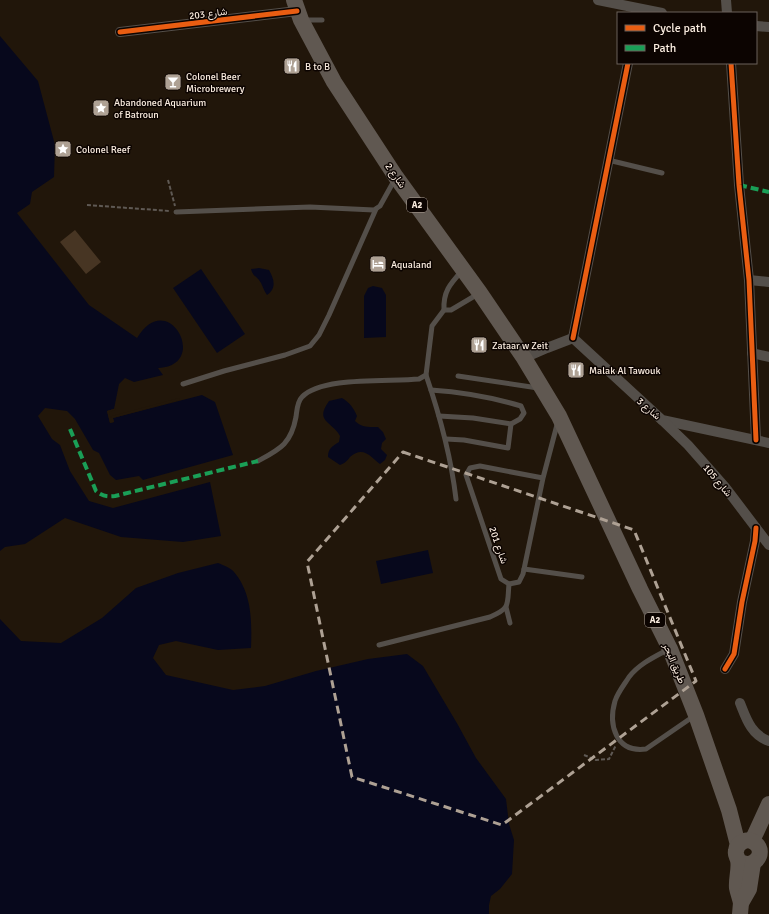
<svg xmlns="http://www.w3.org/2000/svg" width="769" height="914" font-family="Signika,Vazirmatn,sans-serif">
	<rect width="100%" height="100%" fill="#21160a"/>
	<polygon fill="#473523" points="75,230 101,262 86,274 60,242"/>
	<g fill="#07081c">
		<path d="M0,36L38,81L55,145L54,177L32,192L30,204L17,213L89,305L137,338C168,286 211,366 158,368L163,375L134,382L125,378L119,384L114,409L107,411L110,423L114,422L113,418L202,395L215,402L233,455L143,480L139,476L116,480L110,475L99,453L93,450L75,419L67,411L45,408L38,416L52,439L60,445L70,471L89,501L113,508L210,482L221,536L183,542L121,537L65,518L25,544L5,547L0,551Z"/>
		<path d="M259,268L269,270C274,279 277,288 267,295C264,291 263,287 261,283C257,276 253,277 251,269Z"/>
		<polygon points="201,269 245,334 217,353 173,288"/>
		<polygon points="373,286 382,288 386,295 386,337 364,338 364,296 368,288"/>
		<path d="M342,398C350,403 353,407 357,416L355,421C362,428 369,427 378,427L383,432L386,439L382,443L381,449L387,455L385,460L380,464C371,457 363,445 350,457C347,461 345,463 340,465L328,457C328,449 332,446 339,442L340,436C332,421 314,422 329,401Z"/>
		<polygon points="428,550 433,573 381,584 376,561"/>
		<path d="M218,563C223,565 231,568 234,572C252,593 252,622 251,648L218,650L176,641L159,645L153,658L166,675L233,690L265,686L316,671L368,659L407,654L423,666L458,725L476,758L506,799L509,824L514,840L512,874L500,889L491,896L489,905V914H0V619L21,641L61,643L102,618L136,588L178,573Z"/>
	</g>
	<polygon fill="#21160a" points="179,398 180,400 113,418 114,422 110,423 107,411 116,408 115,410 109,412 111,418 112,416"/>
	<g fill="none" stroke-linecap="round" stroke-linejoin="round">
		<g stroke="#5f5954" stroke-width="2" stroke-dasharray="4 2" stroke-linecap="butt">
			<polyline points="168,180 175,206"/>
			<polyline points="87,205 170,211"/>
			<polyline points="584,755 596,760 609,759 616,745"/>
		</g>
		<g stroke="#544f4a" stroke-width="5">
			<polyline points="305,20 322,20"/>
			<polyline points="608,160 662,173"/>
			<polyline points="176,212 310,207 374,210 380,206 395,179"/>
			<polyline points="444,310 451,310 478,294"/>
			<path d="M426,375C440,416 451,456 456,499"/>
			<polyline points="458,376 538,388"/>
			<polyline points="183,384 224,371 285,355 310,346 319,335 329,315 376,209"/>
			<path d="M431,390C461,392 491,397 521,406L524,413L520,419L511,424"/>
			<polyline points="439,416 473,418 511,424 508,448 464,440 446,439"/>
			<path d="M258,461C280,449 291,444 296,417C297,410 297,402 302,397C321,376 390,382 419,379L426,375L432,326L444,310C443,292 450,284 461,272"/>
			<polyline points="543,478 480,466 470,468 466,475 501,579 509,584 519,582 523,574 543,478 558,421"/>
			<polyline points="524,569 582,577"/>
			<polyline points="506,607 510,623"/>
			<path d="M379,645L490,617C511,608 507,605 509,584"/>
			<path d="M669,649C654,657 639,664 629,677C624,685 618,692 615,701C608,725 616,753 646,749L694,716"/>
		</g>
		<g stroke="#544f4a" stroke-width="10">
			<polyline points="598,0 662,13"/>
			<polyline points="726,0 727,13"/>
			<polyline points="756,26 769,27"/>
			<polyline points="120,32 297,11"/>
			<polyline points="731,63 739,185 749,280 756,440"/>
			<polyline points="749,280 769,282"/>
			<polyline points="573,338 628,63"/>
			<polyline points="573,338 662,420 769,443"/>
			<polyline points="752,353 769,357"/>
			<polyline points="524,358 547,348 573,338"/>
			<polyline points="662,420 688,445 725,487 769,545"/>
			<polyline points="725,669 734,654 742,602 755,541 756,528"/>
			<path d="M740,703C746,718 751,735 769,741"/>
		</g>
		<g stroke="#605851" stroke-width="16">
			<polyline points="294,0 301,20 334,82 396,177 480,293 524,358 559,416 640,589 670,649 696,715 729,810 738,845"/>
			<polyline points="752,841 769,804"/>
			<path d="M738,860C752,872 768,853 755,843C748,837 737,842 736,851C735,855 737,856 738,860C740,868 736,879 737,888C738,893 740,898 741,903"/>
			<polyline points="740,914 741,903 749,889 753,863"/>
		</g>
		<g stroke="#1a9f57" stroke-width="4" stroke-dasharray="8 4" stroke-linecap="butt">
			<polyline points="739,185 769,192"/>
			<path d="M70,429L96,491C102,496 107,497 115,496L258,461"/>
		</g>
		<g stroke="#0c0401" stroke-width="8">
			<g id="cycleway">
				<polyline points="120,32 297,11"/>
				<polyline points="731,63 739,185 749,280 756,440"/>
				<polyline points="573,338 628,63"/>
				<polyline points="725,669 734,654 742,602 755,541 756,528"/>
			</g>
		</g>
		<use href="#cycleway" stroke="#e95d12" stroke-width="5"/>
	</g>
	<path fill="none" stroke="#aea194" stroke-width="3" stroke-dasharray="8 5" stroke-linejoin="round" d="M403,452L634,530L696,681L502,825L352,777L307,562Z"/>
	<defs>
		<g id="restaurant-square" transform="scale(0.9)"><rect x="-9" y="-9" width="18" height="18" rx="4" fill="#aea194" stroke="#0c0401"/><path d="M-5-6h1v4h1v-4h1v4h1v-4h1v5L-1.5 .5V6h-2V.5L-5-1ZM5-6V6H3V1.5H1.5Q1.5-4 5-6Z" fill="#fff"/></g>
		<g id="bar-square" transform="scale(0.9)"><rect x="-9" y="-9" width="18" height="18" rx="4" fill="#aea194" stroke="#0c0401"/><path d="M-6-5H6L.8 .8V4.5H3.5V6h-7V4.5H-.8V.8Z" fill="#fff"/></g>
		<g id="sight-square" transform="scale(0.9)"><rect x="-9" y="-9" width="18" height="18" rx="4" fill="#aea194" stroke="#0c0401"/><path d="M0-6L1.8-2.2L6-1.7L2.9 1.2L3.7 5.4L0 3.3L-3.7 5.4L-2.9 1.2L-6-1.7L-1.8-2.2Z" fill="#fff"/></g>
		<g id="hotel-square" transform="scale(0.9)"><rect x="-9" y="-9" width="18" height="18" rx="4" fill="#aea194" stroke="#0c0401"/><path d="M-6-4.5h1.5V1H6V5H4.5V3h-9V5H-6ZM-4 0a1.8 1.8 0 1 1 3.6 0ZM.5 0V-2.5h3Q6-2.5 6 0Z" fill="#fff"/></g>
	</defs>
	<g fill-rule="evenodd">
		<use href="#restaurant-square" x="292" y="66"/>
		<use href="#bar-square" x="173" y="82"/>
		<use href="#sight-square" x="101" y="108"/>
		<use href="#sight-square" x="63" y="149"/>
		<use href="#hotel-square" x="378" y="264"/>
		<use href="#restaurant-square" x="479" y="345"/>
		<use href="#restaurant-square" x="576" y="370"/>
	</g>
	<g text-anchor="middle" stroke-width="3" stroke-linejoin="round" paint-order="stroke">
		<g fill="#0c0401" stroke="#b3a69c" stroke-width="1">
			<rect x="407" y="198" width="20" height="14" rx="3"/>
			<rect x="645" y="613" width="20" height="14" rx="3"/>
		</g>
		<g font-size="9" font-weight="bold" fill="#faecdf">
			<text x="417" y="208">A2</text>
			<text x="655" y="623">A2</text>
		</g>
		<g font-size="10" fill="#faecdf" stroke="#0c0401">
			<text transform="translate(208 13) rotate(-7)" y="4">شارع 203</text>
			<text transform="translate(396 175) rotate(55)" y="4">شارع 2</text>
			<text transform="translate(649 408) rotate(41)" y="4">شارع 3</text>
			<text transform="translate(718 480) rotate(50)" y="4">شارع 105</text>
			<text transform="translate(499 545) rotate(71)" y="4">شارع 201</text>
			<text transform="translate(675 663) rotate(67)" y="4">طريق البحر</text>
		</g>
		<g font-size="10" fill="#faecdf" stroke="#0c0401" text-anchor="start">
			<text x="305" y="70">B to B</text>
			<text x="186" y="80">Colonel Beer<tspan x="186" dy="12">Microbrewery</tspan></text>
			<text x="114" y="106">Abandoned Aquarium<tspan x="114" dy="12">of Batroun</tspan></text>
			<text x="76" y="153">Colonel Reef</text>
			<text x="391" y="268">Aqualand</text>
			<text x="492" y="349">Zataar w Zeit</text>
			<text x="589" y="374">Malak Al Tawouk</text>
		</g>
	</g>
	<rect x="617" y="12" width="140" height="52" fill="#0c0401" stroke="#6b615a"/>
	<rect x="625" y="25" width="20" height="6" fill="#e95d12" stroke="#6b615a"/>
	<text x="653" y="32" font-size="12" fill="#faecdf">Cycle path</text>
	<rect x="625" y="45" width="20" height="6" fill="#1a9f57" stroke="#6b615a"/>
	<text x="653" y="52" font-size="12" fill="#faecdf">Path</text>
</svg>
